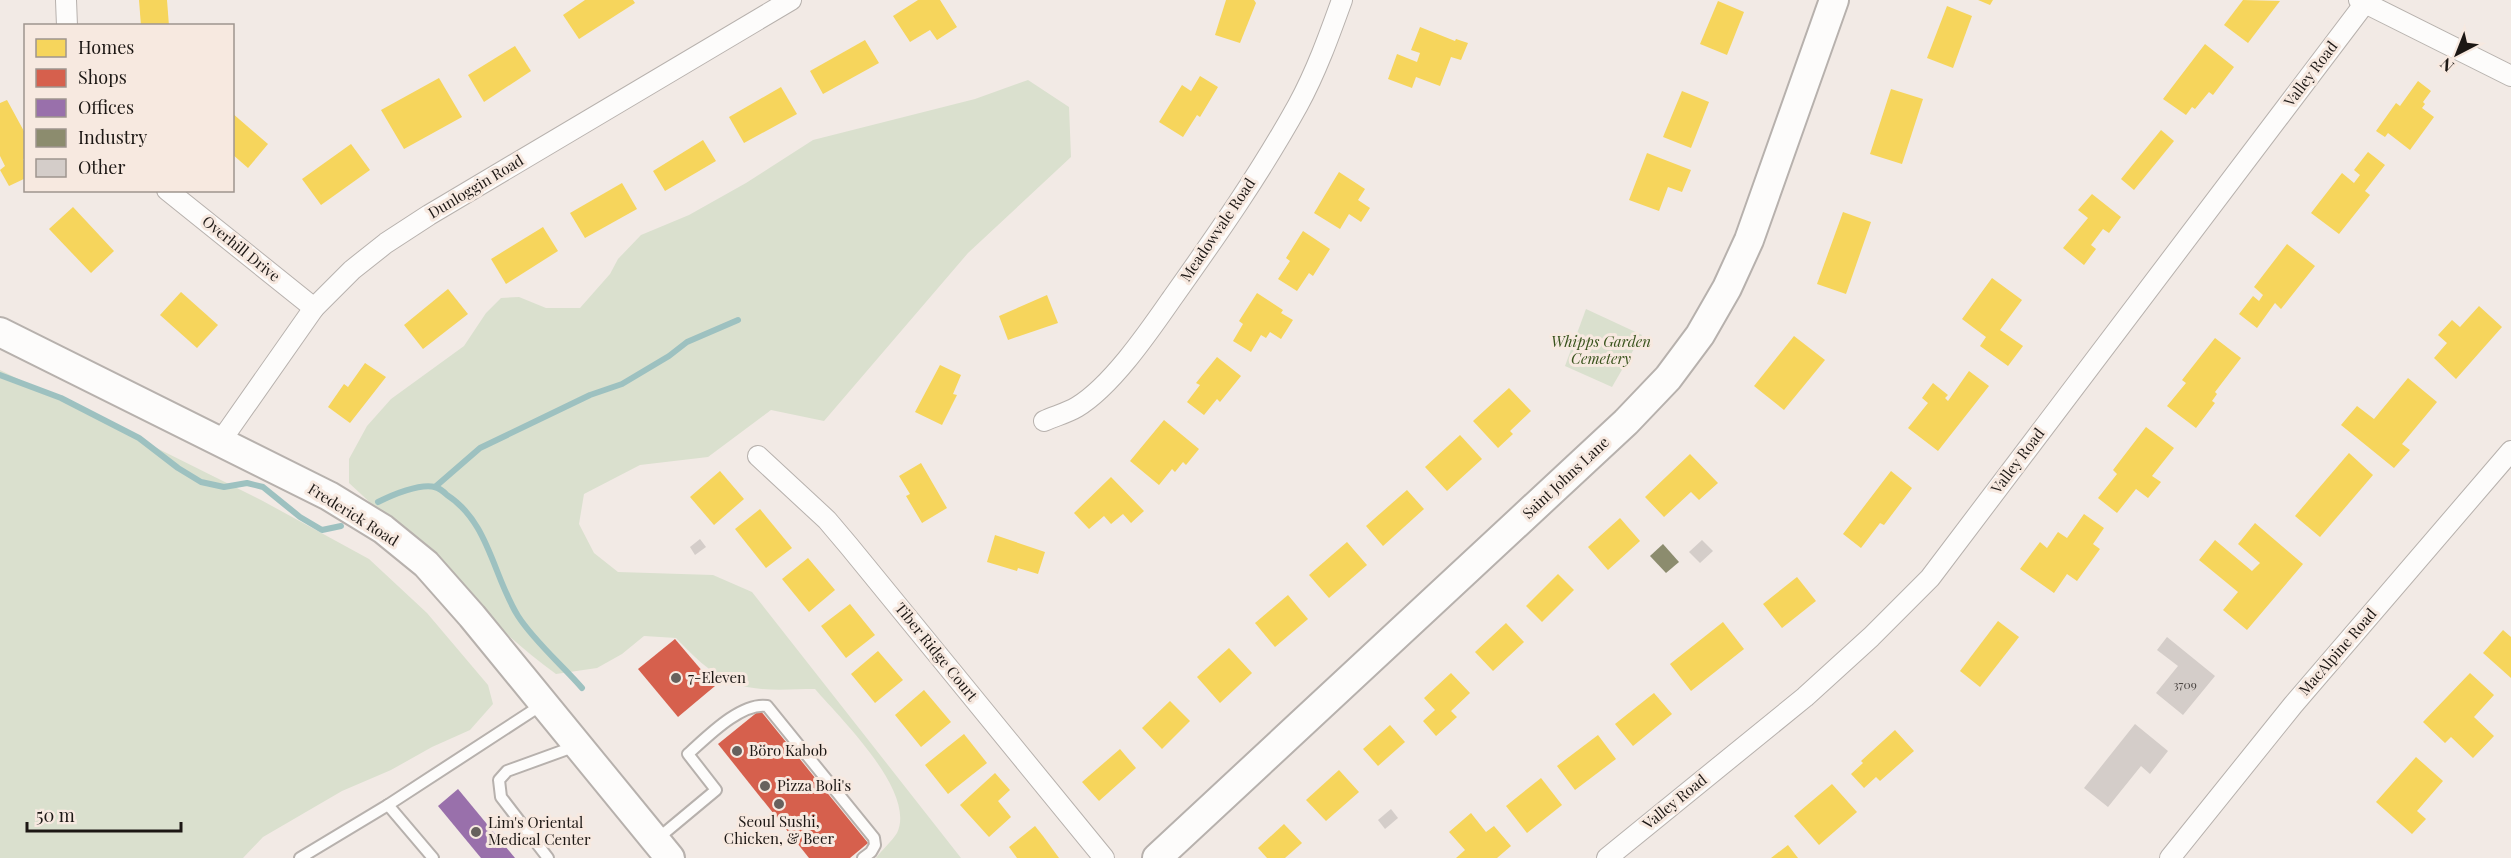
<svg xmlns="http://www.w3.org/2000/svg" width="2511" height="858" font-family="'Playfair Display',serif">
	<rect width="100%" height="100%" fill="#f2eae5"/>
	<g fill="#dae0ce">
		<path d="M1028,80L1069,107L1071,157L968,253L824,421L771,410L708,457L640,465L584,494L579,524L594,553L618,572L713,575L752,592L961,858H876C882,850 892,841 897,833C917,792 839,717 815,689C788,689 757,693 731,682C710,673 691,654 676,638L644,636L622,654L597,668L556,674C480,618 419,546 349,483V459L367,426L391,399L464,346L486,313L501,298L519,297L546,308H580L610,274L618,259L641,235L689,215L746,183L813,140L975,99Z"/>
		<polygon points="1586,309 1642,335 1612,387 1565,366"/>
		<polygon points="0,370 261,500 369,559 427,613 488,685 493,704 470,730 432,747 391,770 342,791 263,837 243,858 0,858"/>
	</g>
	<g fill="#f6d55c">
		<polygon points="139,0 167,0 169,26 141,26"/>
		<polygon points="585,0 633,0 635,3 579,39 563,15"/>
		<polygon points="918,0 940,0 957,27 937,40 930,30 910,42 893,16"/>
		<polygon points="1226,0 1254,0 1256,3 1240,43 1215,35"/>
		<polygon points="1978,0 1993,0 1990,5"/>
		<polygon points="2243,0 2280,1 2248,43 2224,25"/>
		<polygon points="1718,1 1744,12 1727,55 1700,44"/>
		<polygon points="1947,6 1972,16 1953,68 1927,58"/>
		<polygon points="1420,27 1455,41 1456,39 1468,43 1461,60 1451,57 1440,86 1416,77 1412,88 1388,79 1397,54 1417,62 1420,53 1411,50"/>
		<polygon points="865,40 879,63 823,94 810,71"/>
		<polygon points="2205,44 2234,67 2213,95 2209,92 2195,109 2192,107 2186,115 2163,99"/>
		<polygon points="515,46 531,71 484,102 468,75"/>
		<polygon points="1200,76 1218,87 1200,117 1197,115 1183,137 1159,122 1182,85 1191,91"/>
		<polygon points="439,78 462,117 404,149 381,110"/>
		<polygon points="2418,81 2431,91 2423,102 2425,104 2422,108 2434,117 2410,150 2388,133 2385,137 2376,131 2396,103 2400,106"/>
		<polygon points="781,87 797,114 744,143 729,117"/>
		<polygon points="1891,89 1923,99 1902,164 1870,154"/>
		<polygon points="1682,91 1709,102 1691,148 1663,137"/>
		<polygon points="7,100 26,135 26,158 23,159 26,164 26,178 9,186 0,170 5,166 0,156 0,103"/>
		<polygon points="232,113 268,144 248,168 232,154"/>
		<polygon points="2161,130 2174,141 2134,190 2121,179"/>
		<polygon points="703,140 716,161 665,191 653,171"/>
		<polygon points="351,144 370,170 321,205 302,179"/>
		<polygon points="2368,152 2385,165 2365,191 2370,195 2339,234 2311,213 2342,173 2354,183 2360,175 2354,170"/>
		<polygon points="1647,153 1691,170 1682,192 1668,187 1659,211 1629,200"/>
		<polygon points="1339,172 1365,189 1358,200 1370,208 1361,222 1349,214 1340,229 1314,213"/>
		<polygon points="622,183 637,209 585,238 570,213"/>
		<polygon points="2092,194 2121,217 2109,233 2103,229 2091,245 2096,249 2084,265 2063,248 2088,218 2078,210"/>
		<polygon points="73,207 114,251 91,273 49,229"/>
		<polygon points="1843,212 1871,222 1846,294 1817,284"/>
		<polygon points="543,227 558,251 506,284 491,259"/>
		<polygon points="1303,231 1330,249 1313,276 1309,273 1297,291 1278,279 1290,261 1286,258"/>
		<polygon points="2287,244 2315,266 2281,309 2275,303 2257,328 2239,314 2253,296 2259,301 2263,295 2254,287"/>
		<polygon points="1992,278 2022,300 2000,330 2023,346 2008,366 1980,346 1986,337 1962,319"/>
		<polygon points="448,289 468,314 423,349 404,325"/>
		<polygon points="181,292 218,325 197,348 160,315"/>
		<polygon points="1257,293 1283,310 1281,313 1293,320 1281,339 1270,332 1266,338 1261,335 1251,352 1233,341 1243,324 1239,321"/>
		<polygon points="1047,295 1058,323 1008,340 999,316"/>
		<polygon points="2479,306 2502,327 2456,379 2434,358 2447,343 2438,335 2452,320 2460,327"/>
		<polygon points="1794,336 1825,360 1784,410 1754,386"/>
		<polygon points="2215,338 2241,358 2215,392 2217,394 2212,401 2215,403 2196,428 2167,406 2186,383 2182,380"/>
		<polygon points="1217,357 1241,376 1220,402 1217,399 1204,415 1187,402 1200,385 1196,383"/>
		<polygon points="365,363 386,377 350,423 328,407 344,384 348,387"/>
		<polygon points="940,365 961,375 953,394 957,395 942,425 915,412"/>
		<polygon points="1969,371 1989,386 1938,451 1908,428 1928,403 1922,398 1933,383 1948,395 1945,398 1948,401"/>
		<polygon points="2408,378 2437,402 2402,444 2410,450 2394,468 2341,425 2357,406 2374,419"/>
		<polygon points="1509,388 1531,411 1510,431 1513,434 1498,448 1473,421"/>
		<polygon points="1164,420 1199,449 1186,465 1183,462 1175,472 1172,469 1159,485 1130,461"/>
		<polygon points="2146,427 2174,448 2152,476 2161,482 2148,498 2136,489 2117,513 2098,498 2117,474 2113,470"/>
		<polygon points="1460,435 1482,459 1447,491 1425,467"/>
		<polygon points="2349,453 2373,475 2320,537 2295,516"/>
		<polygon points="1690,454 1718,483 1699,500 1691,492 1664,517 1645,497"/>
		<polygon points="921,463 947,508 922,523 906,496 910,494 899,476"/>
		<polygon points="720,471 744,499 714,525 690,497"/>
		<polygon points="1891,471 1912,488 1884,525 1880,523 1861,548 1843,534"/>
		<polygon points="1111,477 1144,511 1131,523 1123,514 1111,524 1104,516 1089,529 1074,513"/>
		<polygon points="1407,490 1424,509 1383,546 1366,526"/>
		<polygon points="760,509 792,548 766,568 735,529"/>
		<polygon points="2084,514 2104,528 2093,544 2100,549 2077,581 2067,574 2054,593 2020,569 2040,542 2047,548 2058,532 2067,538"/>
		<polygon points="1620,518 1640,541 1608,570 1588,547"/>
		<polygon points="2255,523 2303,564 2247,630 2223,610 2238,592 2199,560 2215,540 2252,571 2260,563 2238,544"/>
		<polygon points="995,535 1045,552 1038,574 1018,568 1017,571 987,562"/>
		<polygon points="1347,542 1367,565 1329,598 1309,575"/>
		<polygon points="808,558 835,590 809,612 782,579"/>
		<polygon points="1558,574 1574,590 1542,622 1526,606"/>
		<polygon points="1797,577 1816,601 1782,628 1763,604"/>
		<polygon points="1288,595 1308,619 1275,647 1255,623"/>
		<polygon points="850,604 875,635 846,658 821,626"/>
		<polygon points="1998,621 2019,637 1980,687 1960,671"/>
		<polygon points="1723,622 1744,649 1691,691 1670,664"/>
		<polygon points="1506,623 1524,642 1493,671 1475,652"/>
		<polygon points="2503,630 2511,637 2511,678 2483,653"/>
		<polygon points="1229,648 1252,673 1220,703 1197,677"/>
		<polygon points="878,651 903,680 875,703 851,674"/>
		<polygon points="1451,673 1470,693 1451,711 1457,717 1436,736 1423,721 1435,710 1424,698"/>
		<polygon points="2470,673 2494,695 2474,717 2494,736 2473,758 2451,737 2445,743 2423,722"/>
		<polygon points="924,690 951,722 921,747 895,715"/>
		<polygon points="1654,693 1672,714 1633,746 1615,724"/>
		<polygon points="1170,701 1190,721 1162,749 1142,728"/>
		<polygon points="1390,725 1405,742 1378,766 1363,749"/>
		<polygon points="1895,730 1914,751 1880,781 1876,777 1864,788 1851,774 1863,763 1861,761"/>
		<polygon points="964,734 987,763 948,794 925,765"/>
		<polygon points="1598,735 1616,759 1575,790 1557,766"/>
		<polygon points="1120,749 1136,768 1099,801 1082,782"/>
		<polygon points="2416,757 2443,781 2417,811 2426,819 2412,834 2376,802"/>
		<polygon points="1339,770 1359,792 1326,821 1306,800"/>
		<polygon points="995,773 1010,790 998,801 1011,817 989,837 960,805"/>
		<polygon points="1541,778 1562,805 1527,833 1506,806"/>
		<polygon points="1832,784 1857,812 1819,845 1794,816"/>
		<polygon points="1471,813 1486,832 1494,826 1511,846 1497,858 1456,858 1465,850 1449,832"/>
		<polygon points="1284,824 1302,843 1285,858 1267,858 1258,848"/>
		<polygon points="1035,826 1043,836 1059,858 1017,858 1009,847"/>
		<polygon points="1788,845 1798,858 1771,858"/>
	</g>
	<g fill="#d6604d">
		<polygon points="675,639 715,686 678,717 638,669"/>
		<polygon points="760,710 868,843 850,858 809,858 718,744"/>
	</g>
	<polygon fill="#9970ab" points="458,789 515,858 481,858 438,806"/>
	<polygon fill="#8c8c6e" points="1663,544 1679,562 1666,573 1650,556"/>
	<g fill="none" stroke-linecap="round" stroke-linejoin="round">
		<g stroke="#9dc1c0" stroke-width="6">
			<polyline points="0,375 61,398 139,438 178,468 201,482 224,487 247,483 263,487 300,517 322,530 341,526"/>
			<polyline points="435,487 480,448 590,395 622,384 669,356 687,342 738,320"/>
			<path d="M378,502C392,495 420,483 435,487C439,488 444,492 447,495C489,522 493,576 518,616C534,641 562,665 582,688"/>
		</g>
	</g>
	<g fill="#d4cdc9">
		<polygon points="700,539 706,547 695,555 690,547"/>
		<polygon points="1702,540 1713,551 1700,563 1689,552"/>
		<polygon points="2167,637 2215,676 2183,715 2156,693 2178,666 2157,650"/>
		<polygon points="2135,724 2168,751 2150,774 2141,766 2108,807 2084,788"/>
		<polygon points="1391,809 1398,818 1385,829 1378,820"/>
	</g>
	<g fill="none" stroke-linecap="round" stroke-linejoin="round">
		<g stroke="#b7b1ad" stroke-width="14">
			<g id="lane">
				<polyline points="388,805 433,858"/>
				<path d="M656,840L716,790L688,754C707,737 741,702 767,706L874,838L875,845L871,852L863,858"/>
				<polyline points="300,858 388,805 543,704"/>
				<polyline points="548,858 501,797 499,780 507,771 576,746"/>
			</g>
		</g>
		<g stroke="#b7b1ad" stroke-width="22">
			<g id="street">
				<polyline points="66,0 67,26"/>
				<polyline points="2359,0 2511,76"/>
				<polyline points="167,190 314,308"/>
				<path d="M1044,421C1055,416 1067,413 1077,407C1112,386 1150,330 1173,297C1217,235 1261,172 1298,105C1316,72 1329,36 1342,0"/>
				<polyline points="220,442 314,308 352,270 386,243 429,215 791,0"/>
				<polyline points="758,456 827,520 849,546 1104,858"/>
				<polyline points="1607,858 1805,697 1871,637 1930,578 2365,3"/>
				<polyline points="2170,858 2293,705 2511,451"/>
			</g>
		</g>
		<g stroke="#b7b1ad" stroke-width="32">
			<g id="secondary">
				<polyline points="0,332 329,496 383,529 426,564 472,616 670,858"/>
				<polyline points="1157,858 1626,422 1668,378 1700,335 1727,288 1749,240 1834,0"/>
			</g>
		</g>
		<use href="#lane" stroke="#fdfcfb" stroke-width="10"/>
		<use href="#street" stroke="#fdfcfb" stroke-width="20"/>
		<use href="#secondary" stroke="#fdfcfb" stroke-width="28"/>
	</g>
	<g fill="#67615d" stroke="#f7e9e0" stroke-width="2">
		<circle cx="676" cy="678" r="6"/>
		<circle cx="737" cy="751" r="6"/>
		<circle cx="765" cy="786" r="6"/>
		<circle cx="779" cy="804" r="6"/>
		<circle cx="476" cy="832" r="6"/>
	</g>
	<g text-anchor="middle" stroke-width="6" stroke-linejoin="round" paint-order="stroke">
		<g font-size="12" fill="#4a4441">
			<text x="2185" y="689">3709</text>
		</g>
		<g font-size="15" fill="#1c1714" stroke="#f7e9e0">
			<text transform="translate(2311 74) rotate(-53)" y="5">Valley Road</text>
			<text transform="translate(476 187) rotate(-31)" y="5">Dunloggin Road</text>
			<text transform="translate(1218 230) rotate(-56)" y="5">Meadowvale Road</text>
			<text transform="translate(241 249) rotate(39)" y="5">Overhill Drive</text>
			<text transform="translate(2018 461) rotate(-53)" y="5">Valley Road</text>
			<text transform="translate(1566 478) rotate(-43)" y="5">Saint Johns Lane</text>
			<text transform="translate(353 515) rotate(32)" y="5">Frederick Road</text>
			<text transform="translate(936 652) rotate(51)" y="5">Tiber Ridge Court</text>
			<text transform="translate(2338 652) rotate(-49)" y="5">MacAlpine Road</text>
			<text transform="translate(1675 802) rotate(-39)" y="5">Valley Road</text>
		</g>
		<g font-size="15" font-style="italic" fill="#39531c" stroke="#f7e9e0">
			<text x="1601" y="347">Whipps Garden<tspan x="1601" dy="17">Cemetery</tspan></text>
		</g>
		<g font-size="15" fill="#1c1714" stroke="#f7e9e0" text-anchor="start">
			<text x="688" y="683">7-Eleven</text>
			<text x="749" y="756">Böro Kabob</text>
			<text x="777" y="791">Pizza Boli's</text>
			<text x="779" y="827" text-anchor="middle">Seoul Sushi,<tspan x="779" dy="17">Chicken, &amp; Beer</tspan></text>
			<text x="488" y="828">Lim's Oriental<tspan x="488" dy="17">Medical Center</tspan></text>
		</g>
	</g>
	<rect x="24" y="24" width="210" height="168" fill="#f7e9e0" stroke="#9f958e" stroke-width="1.5"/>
	<rect x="36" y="39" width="30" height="18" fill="#f6d55c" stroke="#9f958e" stroke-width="1.5"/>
	<text x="78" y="54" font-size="18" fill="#1c1714">Homes</text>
	<rect x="36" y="69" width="30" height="18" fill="#d6604d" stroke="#9f958e" stroke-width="1.5"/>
	<text x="78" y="84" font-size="18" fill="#1c1714">Shops</text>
	<rect x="36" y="99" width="30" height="18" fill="#9970ab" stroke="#9f958e" stroke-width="1.5"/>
	<text x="78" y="114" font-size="18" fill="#1c1714">Offices</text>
	<rect x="36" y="129" width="30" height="18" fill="#8c8c6e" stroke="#9f958e" stroke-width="1.5"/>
	<text x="78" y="144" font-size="18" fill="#1c1714">Industry</text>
	<rect x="36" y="159" width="30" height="18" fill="#d4cdc9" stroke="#9f958e" stroke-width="1.5"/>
	<text x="78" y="174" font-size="18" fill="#1c1714">Other</text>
	<g transform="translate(2457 54) rotate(222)" stroke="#f7e9e0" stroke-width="4.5" paint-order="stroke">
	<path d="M0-4.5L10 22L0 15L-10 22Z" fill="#1c1714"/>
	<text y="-9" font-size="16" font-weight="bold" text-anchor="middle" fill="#1c1714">N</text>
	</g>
	<path d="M27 822v9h154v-9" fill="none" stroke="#1c1714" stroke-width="3"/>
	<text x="36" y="822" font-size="18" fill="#1c1714" stroke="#f7e9e0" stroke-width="4.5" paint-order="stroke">50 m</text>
</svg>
